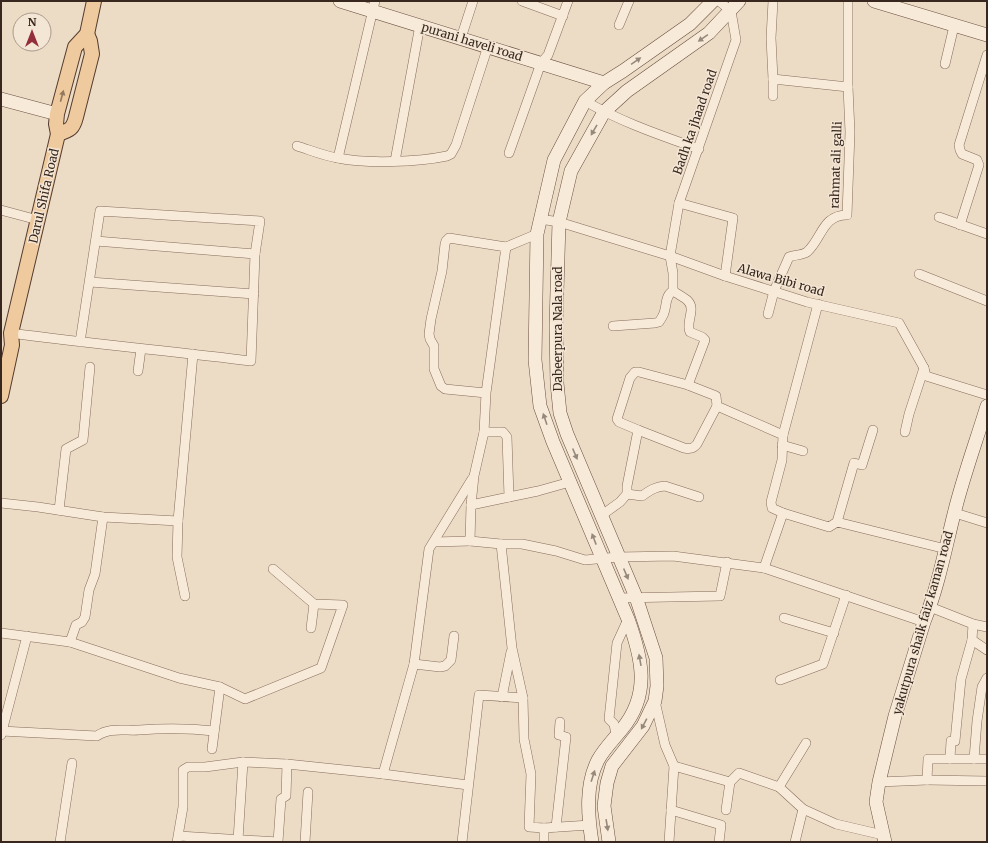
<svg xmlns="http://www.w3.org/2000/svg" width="988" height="843" font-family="Merriweather,serif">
	<rect width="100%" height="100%" fill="#ecdbc5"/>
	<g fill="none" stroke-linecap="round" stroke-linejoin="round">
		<g stroke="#866d5c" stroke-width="10">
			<g id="street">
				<polyline points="522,1 563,16"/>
				<polyline points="773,1 771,38 773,79"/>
				<polyline points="619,25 629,1"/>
				<polyline points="461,38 473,1"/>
				<polyline points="945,64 954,26"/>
				<polyline points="773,96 773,79 848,87"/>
				<path d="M585,101C621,122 660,135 699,149"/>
				<path d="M297,146C310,150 324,156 338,158C367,164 418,162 447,156L451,154L456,145L488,46"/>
				<polyline points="509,153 541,63 548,55 568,1"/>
				<polyline points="338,158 375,1"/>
				<polyline points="395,161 420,25"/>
				<polyline points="679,203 733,218 725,276"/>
				<polyline points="1,210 38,220"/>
				<polyline points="939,217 987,234"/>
				<polyline points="540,219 559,222 670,256 725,276 807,302 899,323 924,368 926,376 987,395"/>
				<polyline points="960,225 979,165 977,160 962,154 960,150 959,145 987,55"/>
				<polyline points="96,241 255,254"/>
				<polyline points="506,247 537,234"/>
				<polyline points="919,274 987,301"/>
				<polyline points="90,282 254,294"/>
				<path d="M673,291C678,294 683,297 687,300C697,309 685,322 690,332L702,337L705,340L688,385"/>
				<path d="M768,314L774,291L789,257C794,255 803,255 807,252C822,239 822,215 847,215L850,132L848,87V1"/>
				<path d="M613,326L655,323L659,322C661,319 663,316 664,313C667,305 665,295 673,291V273L670,256L679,203L736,40L731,11L719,1"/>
				<path d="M11,333C91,344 171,351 251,361L255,254L260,221L100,211L80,342"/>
				<polyline points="138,371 141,349"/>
				<polyline points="486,393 445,389 441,386 434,369 434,346 430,339 429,334 431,319 442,271 445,244 446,241 449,238 506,247 486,393 484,432 474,476 471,505 470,541 501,544 512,648 523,698 524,739 531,774 529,827 544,828 590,825"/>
				<path d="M638,430L684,448C690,449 693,449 697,444L717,406"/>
				<polyline points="905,432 909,414 924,368"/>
				<polyline points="783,435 818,304"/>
				<polyline points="782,445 803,451"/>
				<path d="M627,494L642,496C649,491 656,486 665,486L699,497"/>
				<polyline points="509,497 538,491 570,482"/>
				<polyline points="1,503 38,507 103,517 178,521"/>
				<polyline points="471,505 509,497 507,437 503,432 484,432"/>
				<polyline points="59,510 66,449 83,440 90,367"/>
				<polyline points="955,513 987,523"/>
				<polyline points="602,515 620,502 627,494 627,486 638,430 619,422 617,419 630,378 635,372 639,372 688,385 716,396 717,406 783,435 782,460 771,502 772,508 783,513 829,527 837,522 946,549"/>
				<polyline points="837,522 854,463 862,465 873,430"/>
				<polyline points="434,542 470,541"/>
				<polyline points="501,544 522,544 556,551 585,560 618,557 673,556 764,568 924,622"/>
				<polyline points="764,568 783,513"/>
				<polyline points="185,596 177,557 178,521 193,354"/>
				<polyline points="620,598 720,596 727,562"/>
				<polyline points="930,607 973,624 987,627"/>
				<polyline points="784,618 834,633"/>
				<polyline points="973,624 972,640 987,650"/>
				<polyline points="311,628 314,604"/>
				<polyline points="1,633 70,642 179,678 220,687 245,699 321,668 343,605 314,604 273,569"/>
				<polyline points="70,642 76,625 82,622 85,617 89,590 95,574 103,517"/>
				<polyline points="414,664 440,667 445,666 451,660 454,636"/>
				<polyline points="780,680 823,664 846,595"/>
				<polyline points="502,697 511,652"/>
				<polyline points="655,701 665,745 674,766 669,842"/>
				<path d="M1,731L97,736C109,727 125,731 139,730C165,728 188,728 214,731"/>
				<polyline points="1,735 27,636"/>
				<polyline points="616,735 614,724 609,719 617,643 628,619"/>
				<polyline points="806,743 779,787 803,809 836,824 883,835"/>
				<polyline points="212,749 220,687"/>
				<polyline points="950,759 951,741 955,741 961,679 972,640"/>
				<polyline points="974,759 977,721 982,687 987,678"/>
				<polyline points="674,766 730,782"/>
				<polyline points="383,774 414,664 429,549 472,479"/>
				<polyline points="927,780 987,781"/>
				<polyline points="879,782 927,780 928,759 987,759"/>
				<polyline points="671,810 721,825 719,842"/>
				<polyline points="726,810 730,782 739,773 779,787"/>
				<polyline points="556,827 566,737 559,735 560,722"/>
				<polyline points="544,828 544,842"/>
				<polyline points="179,836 278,842 281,799 286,796 287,764"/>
				<polyline points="238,840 243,762"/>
				<polyline points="60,842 72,763"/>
				<polyline points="177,842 183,807 183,770 188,767 205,767 243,762 287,764 383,774 468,785"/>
				<polyline points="305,842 308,792"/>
				<polyline points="462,842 479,695 523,698"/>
				<polyline points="795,842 803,809"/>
			</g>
		</g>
		<g stroke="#684e3f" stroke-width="14">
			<g id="secondary">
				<polyline points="340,1 604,83"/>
				<polyline points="874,1 987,35"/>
				<polyline points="1,99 57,114"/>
				<path d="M592,842C588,816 585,785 598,760C604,749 614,739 622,729C651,694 642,658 628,619L553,442L540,406L535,360L537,234L554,160L585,101L604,83L623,71L690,24L713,1"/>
				<polyline points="609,842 604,806 607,783 612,766 643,726 655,701 657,686 656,658 636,597 567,434 560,413 557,383 556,326 559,222 571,171 604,112 627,91 709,33 739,1"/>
				<path d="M885,842L876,802L879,782L895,716L924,622C938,587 945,550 954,514C963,477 976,442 987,406"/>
			</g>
		</g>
		<g stroke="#543c30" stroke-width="16">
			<g id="primary">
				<path d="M58,134C70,130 73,129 76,117L92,54L90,41L87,34"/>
				<polyline points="1,396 12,345 11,333 58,134 56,124 57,114 75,47 87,34 94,1"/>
			</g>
		</g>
		<use href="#street" stroke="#f7ead8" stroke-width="9"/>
		<use href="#secondary" stroke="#f7ead8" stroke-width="13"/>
		<use href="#primary" stroke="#eeca9e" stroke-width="14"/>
	</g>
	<defs><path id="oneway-solid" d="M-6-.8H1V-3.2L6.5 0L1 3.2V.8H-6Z"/></defs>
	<g fill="#97887c">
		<use href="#oneway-solid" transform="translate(703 38) rotate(145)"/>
		<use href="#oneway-solid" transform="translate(636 61) rotate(-35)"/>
		<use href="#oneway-solid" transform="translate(594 130) rotate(120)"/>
		<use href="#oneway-solid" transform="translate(545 419) rotate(-109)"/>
		<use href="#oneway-solid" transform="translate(575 454) rotate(67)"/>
		<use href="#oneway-solid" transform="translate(594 539) rotate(-111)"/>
		<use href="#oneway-solid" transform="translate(626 574) rotate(67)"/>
		<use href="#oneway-solid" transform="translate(640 660) rotate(-100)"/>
		<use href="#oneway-solid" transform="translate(644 724) rotate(118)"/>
		<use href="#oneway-solid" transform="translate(593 776) rotate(-72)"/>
		<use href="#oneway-solid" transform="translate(607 825) rotate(81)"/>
	</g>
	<use fill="#92785e" href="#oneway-solid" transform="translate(62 96) rotate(-75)"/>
	<g text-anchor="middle" stroke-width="3" stroke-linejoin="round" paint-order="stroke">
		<g font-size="12" fill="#37271f" stroke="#f4e6d4">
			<text transform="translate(472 42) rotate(17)" y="4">purani haveli road</text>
			<text transform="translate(695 122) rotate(-71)" y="4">Badh ka jhaad road</text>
			<text transform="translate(836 165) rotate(-88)" y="4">rahmat ali galli</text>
			<text transform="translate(44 196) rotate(-77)" y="4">Darul Shifa Road</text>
			<text transform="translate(781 280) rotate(16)" y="4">Alawa Bibi road</text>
			<text transform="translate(558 329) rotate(-90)" y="4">Dabeerpura Nala road</text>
			<text transform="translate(923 623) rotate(-74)" y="4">yakutpura shaik faiz kaman road</text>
		</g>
	</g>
	<rect width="988" height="843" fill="none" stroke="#37271f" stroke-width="4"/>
	<g transform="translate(32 32)"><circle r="19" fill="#f4e6d4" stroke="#a89a8c"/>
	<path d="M0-3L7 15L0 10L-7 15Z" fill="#932e3d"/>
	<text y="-6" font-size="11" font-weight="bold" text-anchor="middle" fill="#37271f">N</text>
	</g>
</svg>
